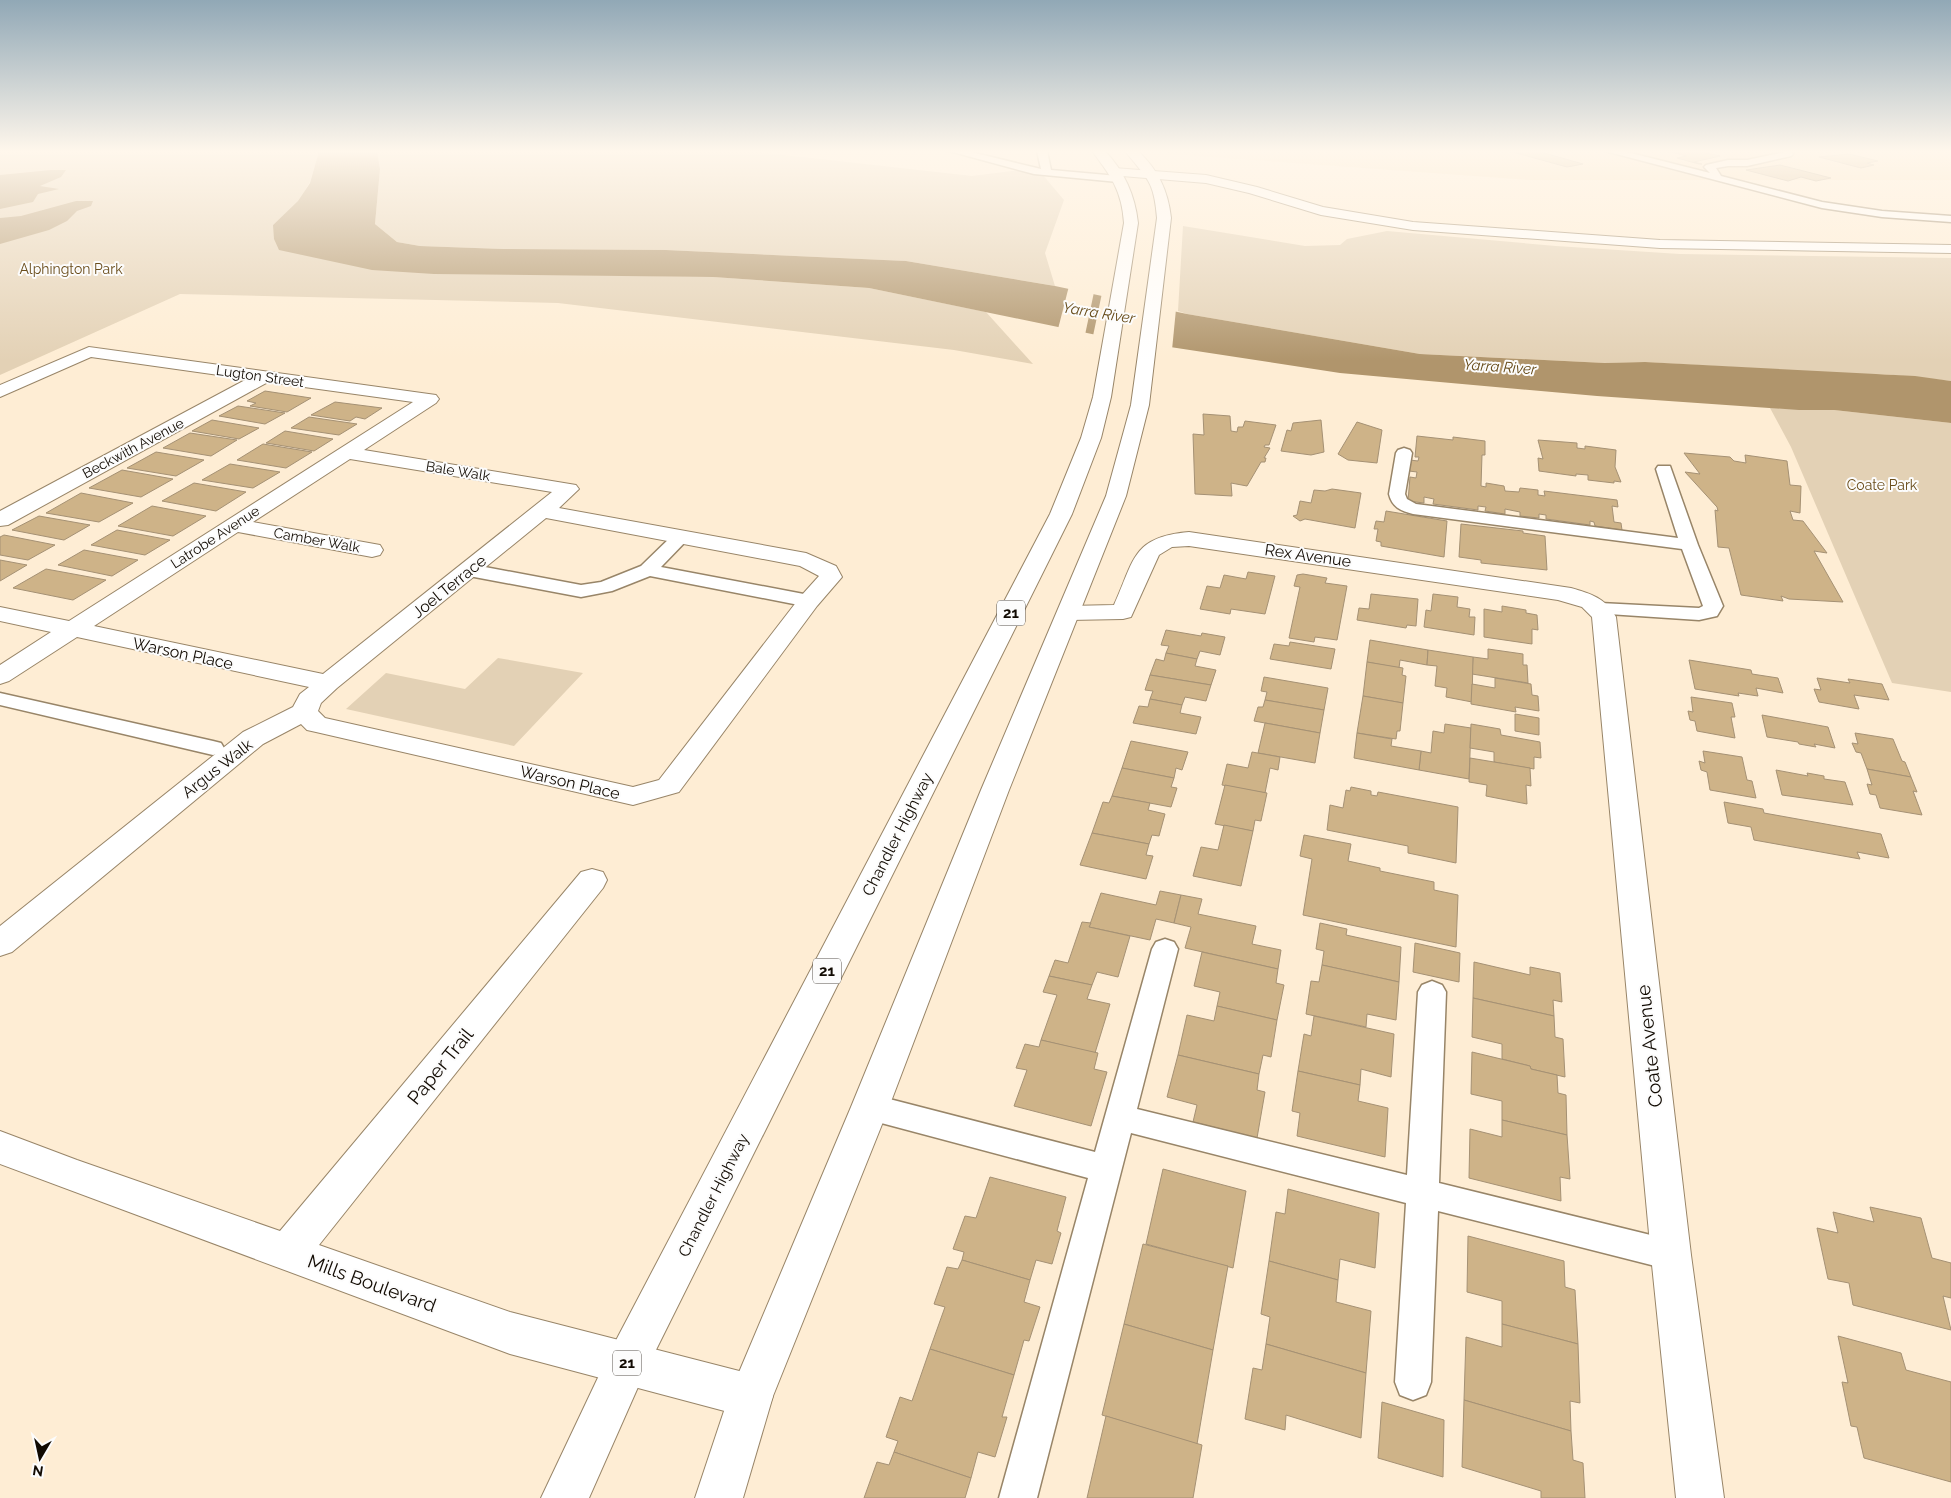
<svg xmlns="http://www.w3.org/2000/svg" width="1951" height="1498" font-family="Raleway,sans-serif">
	<rect width="100%" height="100%" fill="#feedd4"/>
	<polygon fill="#f8dfb9" points="1166,151 1951,151 1951,180 1530,180 1170,154"/>
	<g fill="#e3d1b5">
		<polygon points="0,151 319,151 310,182 299,201 273,225 520,274 713,277 869,288 986,312 1033,364 954,350 558,303 180,294 0,375"/>
		<polygon points="377,151 748,151 972,176 1037,168 1064,200 1045,253 1055,286 906,261 666,250 503,249 420,246 397,242 375,224 380,169"/>
		<polygon points="1183,226 1305,246 1340,245 1347,239 1387,231 1556,246 1680,254 1951,258 1951,381 1884,374 1854,374 1645,362 1605,363 1420,354 1187,314 1178,311"/>
		<polygon points="1770,408 1834,410 1951,423 1951,692 1892,683 1791,447"/>
		<polygon points="498,658 583,673 514,746 346,709 386,673 465,689"/>
	</g>
	<g fill="#b0956c">
		<polygon points="319,151 377,151 380,169 375,224 397,242 420,246 503,249 666,250 906,261 1055,286 1187,314 1420,354 1605,363 1645,362 1915,376 1951,381 1951,423 1834,410 1799,410 1597,396 1340,373 1111,338 869,288 713,277 434,274 372,270 279,250 274,239 273,225 298,201 310,183"/>
		<polygon points="51,170 66,170 61,177 40,186 59,189 38,194 33,202 0,209 0,175"/>
		<polygon points="76,201 93,201 91,206 77,211 67,221 49,230 0,244 0,218 21,216"/>
	</g>
	<g fill="#feedd4">
		<polygon points="1069,286 1094,292 1085,335 1058,329"/>
		<polygon points="1102,293 1176,309 1172,350 1093,336"/>
	</g>
	<g fill="#ceb388" stroke="#a59174">
		<polygon points="1509,151 1537,151 1583,164 1567,167"/>
		<polygon points="1667,151 1697,151 1720,156 1694,162 1702,164 1699,164 1677,158 1687,156"/>
		<polygon points="1849,154 1878,161 1867,163 1874,165 1861,168 1819,157"/>
		<polygon points="1780,165 1831,178 1816,181 1801,177 1788,181 1746,170"/>
		<polygon points="265,391 311,398 287,412 250,406 256,403 247,401"/>
		<polygon points="335,402 382,408 365,419 356,417 350,421 311,415"/>
		<polygon points="238,406 285,413 265,424 219,416"/>
		<polygon points="1203,414 1230,416 1231,431 1237,432 1238,427 1243,427 1245,421 1276,425 1269,445 1265,445 1264,447 1270,448 1264,458 1266,458 1265,462 1261,462 1247,486 1231,483 1232,496 1195,494 1193,434 1204,435"/>
		<polygon points="309,417 357,424 339,435 291,428"/>
		<polygon points="212,420 259,428 239,439 192,431"/>
		<polygon points="1321,420 1324,452 1311,455 1281,451 1287,430 1291,431 1293,423"/>
		<polygon points="1357,422 1382,430 1377,463 1348,460 1338,454"/>
		<polygon points="285,431 333,439 314,451 266,443"/>
		<polygon points="190,433 237,440 211,456 163,448"/>
		<polygon points="1417,436 1453,440 1453,437 1485,441 1485,455 1482,455 1481,486 1486,487 1486,483 1504,486 1505,491 1519,492 1520,488 1538,490 1538,495 1545,496 1544,491 1617,500 1618,507 1612,506 1614,522 1621,523 1622,530 1595,526 1594,522 1590,521 1590,525 1546,519 1546,515 1539,514 1539,518 1520,516 1520,512 1505,509 1505,514 1485,511 1486,507 1478,506 1478,510 1433,504 1434,499 1424,497 1424,503 1408,501 1410,477 1416,478 1417,472 1409,471 1410,460 1418,461 1419,457 1415,457"/>
		<polygon points="1538,440 1577,443 1577,448 1585,449 1585,446 1616,450 1615,467 1621,482 1614,481 1614,483 1588,480 1588,475 1576,474 1576,476 1539,471 1538,458 1543,459"/>
		<polygon points="263,444 312,452 286,468 237,460"/>
		<polygon points="156,452 204,460 176,476 127,468"/>
		<polygon points="1684,453 1730,457 1734,461 1746,463 1745,455 1787,461 1790,485 1801,486 1800,513 1790,511 1793,520 1803,521 1827,553 1814,551 1843,602 1789,599 1781,596 1783,601 1741,595 1729,548 1718,547 1715,510 1718,511 1717,507 1685,472 1700,474"/>
		<polygon points="230,464 280,472 253,488 202,480"/>
		<polygon points="122,470 173,479 141,497 89,488"/>
		<polygon points="194,483 246,492 216,511 162,501"/>
		<polygon points="1332,489 1361,493 1355,528 1305,519 1300,521 1293,516 1297,515 1300,501 1311,503 1314,490 1325,491"/>
		<polygon points="81,493 133,503 99,522 46,513"/>
		<polygon points="152,506 206,516 173,536 118,526"/>
		<polygon points="1386,511 1447,521 1444,557 1381,546 1381,542 1376,541 1378,529 1374,529 1376,521 1384,522"/>
		<polygon points="39,516 90,525 64,540 12,530"/>
		<polygon points="1461,524 1523,531 1523,533 1545,536 1547,570 1481,563 1481,560 1459,557"/>
		<polygon points="117,530 170,540 145,555 91,545"/>
		<polygon points="4,535 55,545 28,560 0,555 0,537"/>
		<polygon points="84,550 138,560 112,576 58,565"/>
		<polygon points="0,560 27,565 0,581"/>
		<polygon points="46,569 106,580 73,600 13,588"/>
		<polygon points="1248,572 1275,576 1265,614 1231,609 1230,614 1200,609 1207,586 1220,588 1224,575 1246,579"/>
		<polygon points="1303,574 1327,578 1325,583 1347,586 1337,640 1315,637 1314,642 1289,638 1300,587 1294,586 1297,575"/>
		<polygon points="1371,594 1418,599 1416,626 1407,625 1406,628 1357,620 1359,608 1369,609"/>
		<polygon points="1433,594 1458,597 1457,607 1470,609 1469,617 1475,617 1474,635 1424,627 1426,610 1431,611"/>
		<polygon points="1502,606 1526,610 1526,613 1537,615 1538,630 1532,629 1532,644 1484,637 1484,609 1502,612"/>
		<polygon points="1166,630 1201,636 1202,633 1225,637 1220,655 1200,651 1197,659 1166,653 1169,646 1161,645"/>
		<polygon points="1370,640 1428,650 1427,665 1400,660 1399,668 1367,662"/>
		<polygon points="1290,642 1335,649 1331,669 1270,659 1274,644 1289,646"/>
		<polygon points="1488,649 1523,654 1523,665 1527,665 1528,683 1472,674 1473,657 1488,659"/>
		<polygon points="1428,650 1473,657 1472,702 1446,697 1447,688 1435,686 1437,666 1427,665"/>
		<polygon points="1166,653 1197,659 1195,666 1216,670 1211,685 1150,675 1156,659 1164,661"/>
		<polygon points="1689,660 1751,670 1752,674 1778,678 1783,693 1756,688 1758,696 1738,693 1739,696 1695,689"/>
		<polygon points="1367,662 1403,668 1402,675 1406,676 1403,703 1363,696"/>
		<polygon points="1150,675 1211,685 1206,701 1185,697 1182,705 1150,699 1153,691 1145,690"/>
		<polygon points="1264,677 1328,688 1324,710 1265,700 1267,692 1261,691"/>
		<polygon points="1495,678 1531,684 1532,695 1538,696 1539,711 1515,707 1516,712 1471,704 1472,684 1495,688"/>
		<polygon points="1817,678 1850,683 1848,679 1882,684 1889,700 1854,695 1859,709 1819,702 1814,689 1821,690"/>
		<polygon points="1363,696 1403,703 1400,731 1397,731 1396,739 1357,733"/>
		<polygon points="1691,697 1732,703 1735,717 1731,717 1735,738 1697,731 1695,721 1690,720 1688,711 1693,712"/>
		<polygon points="1150,699 1182,705 1180,713 1201,717 1196,734 1133,723 1139,706 1148,707"/>
		<polygon points="1265,700 1324,710 1320,733 1254,721 1258,707 1263,707"/>
		<polygon points="1515,714 1539,718 1539,735 1515,731"/>
		<polygon points="1762,715 1828,727 1835,748 1814,744 1816,747 1799,744 1798,742 1767,737"/>
		<polygon points="1265,723 1320,733 1315,763 1258,753"/>
		<polygon points="1445,724 1471,728 1469,779 1419,770 1421,751 1431,753 1433,731 1444,733"/>
		<polygon points="1471,724 1500,729 1501,735 1540,742 1541,758 1534,757 1534,769 1494,762 1494,752 1470,748"/>
		<polygon points="1357,733 1392,739 1391,746 1421,751 1419,770 1354,758"/>
		<polygon points="1855,733 1893,739 1902,761 1905,762 1911,777 1867,769 1861,753 1856,752 1852,743 1858,744"/>
		<polygon points="1131,741 1188,752 1182,770 1176,768 1174,778 1122,768"/>
		<polygon points="1703,751 1742,757 1747,780 1752,781 1756,798 1710,790 1707,772 1701,770 1699,761 1705,763"/>
		<polygon points="1252,752 1280,757 1278,770 1270,768 1265,793 1222,785 1227,764 1248,768"/>
		<polygon points="1470,758 1530,768 1531,786 1526,785 1527,804 1486,796 1487,785 1469,782"/>
		<polygon points="1122,768 1174,778 1171,787 1177,788 1171,807 1112,796"/>
		<polygon points="1867,769 1911,777 1917,792 1913,791 1922,815 1880,808 1876,795 1870,794 1867,784 1872,785"/>
		<polygon points="1776,770 1808,776 1807,773 1824,776 1824,779 1845,782 1853,805 1782,795"/>
		<polygon points="1225,785 1267,793 1261,821 1255,820 1253,831 1215,824"/>
		<polygon points="1351,787 1371,791 1371,795 1377,796 1378,792 1458,807 1456,863 1408,853 1408,846 1327,830 1330,805 1343,808 1346,790 1350,791"/>
		<polygon points="1112,796 1150,803 1148,810 1165,814 1159,836 1152,835 1149,844 1092,833 1103,802 1109,803"/>
		<polygon points="1724,802 1763,809 1764,813 1881,834 1889,858 1857,852 1860,859 1754,840 1751,827 1728,823"/>
		<polygon points="1224,825 1253,831 1241,886 1193,876 1201,847 1218,850"/>
		<polygon points="1092,833 1149,844 1146,855 1153,856 1146,879 1080,865"/>
		<polygon points="1304,835 1351,844 1348,861 1380,868 1380,871 1434,882 1434,890 1458,895 1456,947 1303,915 1312,859 1300,856"/>
		<polygon points="1160,891 1181,895 1174,923 1156,919 1150,940 1089,927 1101,893 1156,905"/>
		<polygon points="1181,895 1202,899 1198,914 1256,926 1252,944 1281,950 1278,969 1185,948 1191,927 1174,923"/>
		<polygon points="1082,922 1091,923 1089,927 1130,936 1118,977 1097,972 1092,985 1049,976 1055,960 1068,963"/>
		<polygon points="1320,923 1347,929 1346,935 1401,947 1399,982 1322,965 1324,951 1316,949"/>
		<polygon points="1415,943 1460,953 1459,982 1413,972"/>
		<polygon points="1202,952 1278,969 1276,983 1284,985 1277,1020 1217,1006 1220,992 1194,986"/>
		<polygon points="1474,962 1530,975 1530,967 1560,973 1562,1002 1553,1000 1554,1016 1473,998"/>
		<polygon points="1322,965 1399,982 1396,1020 1367,1014 1366,1027 1306,1014 1311,981 1319,982"/>
		<polygon points="1049,976 1092,985 1087,999 1110,1004 1095,1053 1041,1040 1057,995 1043,992"/>
		<polygon points="1473,998 1554,1016 1555,1037 1563,1039 1565,1077 1531,1069 1530,1066 1502,1059 1502,1044 1472,1037"/>
		<polygon points="1217,1006 1277,1020 1271,1057 1263,1055 1259,1074 1178,1055 1187,1015 1214,1021"/>
		<polygon points="1314,1016 1394,1034 1391,1077 1361,1069 1360,1085 1298,1071 1304,1034 1311,1036"/>
		<polygon points="1041,1040 1098,1053 1094,1069 1107,1072 1091,1126 1014,1106 1027,1070 1016,1068 1025,1044 1039,1047"/>
		<polygon points="1472,1052 1530,1066 1531,1069 1557,1075 1558,1093 1566,1095 1567,1135 1502,1120 1502,1101 1471,1094"/>
		<polygon points="1178,1055 1259,1074 1257,1090 1265,1092 1257,1138 1193,1122 1197,1105 1167,1097"/>
		<polygon points="1298,1071 1360,1085 1358,1101 1388,1108 1385,1157 1297,1136 1300,1113 1292,1111"/>
		<polygon points="1502,1120 1567,1135 1570,1179 1560,1177 1561,1201 1469,1178 1470,1129 1502,1137"/>
		<polygon points="1163,1169 1246,1191 1233,1268 1146,1244"/>
		<polygon points="990,1177 1066,1197 1057,1231 1061,1233 1052,1264 1036,1260 1030,1280 962,1260 964,1252 953,1249 965,1216 976,1218"/>
		<polygon points="1288,1189 1379,1213 1375,1268 1340,1259 1338,1280 1269,1261 1276,1212 1285,1214"/>
		<polygon points="1870,1207 1921,1218 1932,1258 1951,1263 1951,1298 1943,1296 1951,1330 1853,1305 1849,1283 1828,1279 1817,1228 1838,1233 1833,1212 1874,1222"/>
		<polygon points="1468,1236 1564,1261 1565,1287 1575,1290 1578,1344 1502,1324 1502,1301 1467,1292"/>
		<polygon points="1143,1244 1228,1266 1213,1350 1124,1324"/>
		<polygon points="962,1260 1030,1280 1024,1302 1040,1307 1029,1341 1024,1340 1014,1375 930,1349 945,1307 934,1304 947,1267 958,1269"/>
		<polygon points="1269,1261 1338,1280 1336,1302 1371,1311 1366,1373 1266,1344 1270,1317 1261,1314"/>
		<polygon points="1124,1324 1213,1350 1197,1444 1102,1415"/>
		<polygon points="1502,1324 1578,1344 1580,1403 1570,1401 1571,1431 1464,1400 1466,1337 1502,1347"/>
		<polygon points="1838,1336 1901,1353 1906,1370 1951,1382 1951,1482 1864,1458 1857,1427 1851,1426 1842,1382 1848,1383"/>
		<polygon points="1266,1344 1366,1373 1361,1438 1286,1415 1285,1430 1245,1419 1253,1368 1262,1370"/>
		<polygon points="930,1349 1014,1375 1002,1417 1007,1417 995,1457 978,1452 971,1478 894,1452 898,1441 886,1437 900,1397 912,1401"/>
		<polygon points="1464,1400 1571,1431 1573,1460 1583,1463 1585,1498 1541,1498 1541,1491 1462,1467"/>
		<polygon points="1382,1402 1444,1420 1443,1477 1378,1458"/>
		<polygon points="1106,1416 1202,1445 1193,1498 1087,1498"/>
		<polygon points="894,1452 971,1478 965,1498 864,1498 877,1462 889,1465"/>
	</g>
	<g fill="none" stroke-linecap="round" stroke-linejoin="round">
		<g stroke="#988568" stroke-width="3">
			<g id="lane">
				<polygon points="949,151 967,151 1041,169 1037,151 1047,151 1051,170 1118,176 1123,179 1118,182 1034,174"/>
				<polygon points="1605,151 1623,151 1710,173 1704,167 1706,165 1728,160 1747,160 1789,151 1793,154 1791,156 1747,166 1728,166 1716,168 1721,176 1822,202 1882,211 1951,216 1951,222 1882,217 1822,208"/>
				<path d="M1404,448L1410,450L1412,453L1405,494L1407,499L1416,504L1678,538L1656,469L1658,466H1670L1698,545L1723,606L1717,616L1699,620L1593,613L1590,609L1593,605L1600,603L1699,608L1703,606L1682,549L1413,514C1401,511 1392,507 1389,494L1396,453L1398,450Z"/>
				<polygon points="681,532 687,533 690,537 661,567 809,595 816,597 819,601 816,605 809,607 650,576 612,591 581,597 469,576 462,574 460,570 462,566 469,564 581,585 601,582 641,566 675,533"/>
				<polygon points="0,693 213,741 221,743 224,748 221,753 213,755 0,705"/>
				<polygon points="1165,939 1174,942 1178,949 1137,1109 1407,1175 1418,992 1422,985 1432,981 1442,985 1446,992 1439,1183 1671,1240 1683,1244 1688,1255 1683,1266 1671,1270 1438,1211 1431,1382 1426,1395 1413,1400 1400,1395 1395,1382 1406,1203 1131,1133 1037,1498 999,1498 1088,1178 870,1120 859,1116 855,1107 859,1098 870,1094 1095,1152 1152,949 1156,942"/>
			</g>
		</g>
		<g stroke="#988568" stroke-width="2">
			<g id="street">
				<path d="M89,347L436,395L439,399L436,403L364,450L576,485L579,489L559,508L806,553L836,566L842,577L817,606L679,792L633,805L316,732L307,730L301,724L263,744L12,952L0,956V926L243,732L293,707L300,694L309,687L77,637L9,681L0,684V665L51,632L0,621V607L69,621L413,402L268,382L8,525L0,526V511L247,379L91,357L0,397V385ZM350,459L552,492L323,674L94,626L238,532L372,557L380,555L383,550L380,545L253,522ZM546,518L800,566L819,576L801,596L659,780L633,787L325,718L318,711L321,703L337,688Z"/>
				<path d="M1189,532L1571,588C1592,594 1605,598 1616,617L1691,1255L1724,1498H1676L1651,1255L1592,617L1582,607L1558,600L1189,546L1172,547L1159,555L1131,617L1123,619L1069,620L1061,618L1057,613L1061,608L1069,606L1114,605C1135,559 1132,537 1189,532Z"/>
				<polygon points="592,869 603,872 607,880 603,888 319,1245 510,1312 751,1374 767,1380 773,1396 767,1412 751,1418 510,1354 0,1164 0,1131 77,1160 280,1231 581,872"/>
			</g>
		</g>
		<g stroke="#988568" stroke-width="2">
			<polygon id="secondary" points="1114,168 1206,175 1257,187 1323,207 1413,222 1660,240 1951,245 1951,253 1660,248 1413,230 1321,215 1249,193 1206,183 1110,175 1108,172"/>
		</g>
		<g stroke="#988568" stroke-width="2">
			<g id="primary">
				<path d="M1092,151H1105C1124,171 1135,195 1138,223L1111,397L1101,438L1072,514L642,1378L589,1498H541L612,1348L1050,514L1081,438L1093,397L1124,223C1122,191 1111,176 1092,151Z"/>
				<path d="M1125,151H1138C1158,170 1168,190 1171,218L1149,405L1126,496L1009,790L889,1107L773,1396L743,1498H695L729,1396L851,1107L981,790L1106,496L1131,405L1157,218C1154,180 1147,179 1125,151Z"/>
			</g>
		</g>
		<use href="#lane" fill="#fff" fill-rule="evenodd"/>
		<use href="#street" fill="#fff" fill-rule="evenodd"/>
		<use href="#secondary" fill="#fff" fill-rule="evenodd"/>
		<use href="#primary" fill="#fff" fill-rule="evenodd"/>
	</g>
	<linearGradient id="sky" x2="0" y2="1"><stop stop-color="#91a8b6"/><stop offset="0.42" stop-color="#fff7ec"/><stop offset="1" stop-color="#fff7ec" stop-opacity="0"/></linearGradient>
	<rect width="1951" height="361" fill="url(#sky)"/>
	<g text-anchor="middle" stroke-width="4" stroke-linejoin="round" paint-order="stroke">
		<g font-size="14" fill="#6a4d1b" stroke="#fcfcfc">
			<text x="71" y="274">Alphington Park</text>
			<text x="1882" y="490">Coate Park</text>
		</g>
		<g font-size="14" fill="#110a02" stroke="#fcfcfc">
			<text transform="translate(260 376) rotate(8)" y="5">Lugton Street</text>
			<text transform="translate(133 448) rotate(-28)" y="5">Beckwith Avenue</text>
			<text transform="translate(458 471) rotate(9)" y="5">Bale Walk</text>
			<text transform="translate(215 537) rotate(-33)" y="5">Latrobe Avenue</text>
			<text transform="translate(317 540) rotate(10)" y="5">Camber Walk</text>
		</g>
		<g font-size="15" font-style="italic" fill="#654916" stroke="#fcfcfc">
			<text transform="translate(1099 313) rotate(9)" y="5">Yarra River</text>
			<text transform="translate(1500 367) rotate(4)" y="5">Yarra River</text>
		</g>
		<g fill="#fcfcfc" stroke="#58534d" stroke-width="1">
			<rect x="997" y="600.5" width="28" height="25" rx="4"/>
			<rect x="813" y="958.5" width="28" height="25" rx="4"/>
			<rect x="613" y="1350.5" width="28" height="25" rx="4"/>
		</g>
		<g font-size="15" font-weight="bold" fill="#110a02">
			<text x="1011" y="618">21</text>
			<text x="827" y="976">21</text>
			<text x="627" y="1368">21</text>
		</g>
		<g font-size="16" fill="#110a02" stroke="#fcfcfc">
			<text transform="translate(1308 555) rotate(8)" y="6">Rex Avenue</text>
			<text transform="translate(449 586) rotate(-39)" y="6">Joel Terrace</text>
			<text transform="translate(183 653) rotate(12)" y="6">Warson Place</text>
			<text transform="translate(217 768) rotate(-38)" y="6">Argus Walk</text>
			<text transform="translate(570 782) rotate(13)" y="6">Warson Place</text>
			<text transform="translate(897 834) rotate(-63)" y="6">Chandler Highway</text>
			<text transform="translate(713 1195) rotate(-63)" y="6">Chandler Highway</text>
		</g>
		<g font-size="19" fill="#110a02" stroke="#fcfcfc">
			<text transform="translate(1649 1046) rotate(-96)" y="7">Coate Avenue</text>
			<text transform="translate(440 1066) rotate(-51)" y="7">Paper Trail</text>
			<text transform="translate(372 1283) rotate(20)" y="7">Mills Boulevard</text>
		</g>
	</g>
	<g transform="translate(40 1458) rotate(189)" stroke="#fcfcfc" stroke-width="4" paint-order="stroke">
	<path d="M0-4L9 19L0 12L-9 19Z" fill="#110a02"/>
	<text y="-8" font-size="14" font-weight="bold" text-anchor="middle" fill="#110a02">N</text>
	</g>
</svg>
